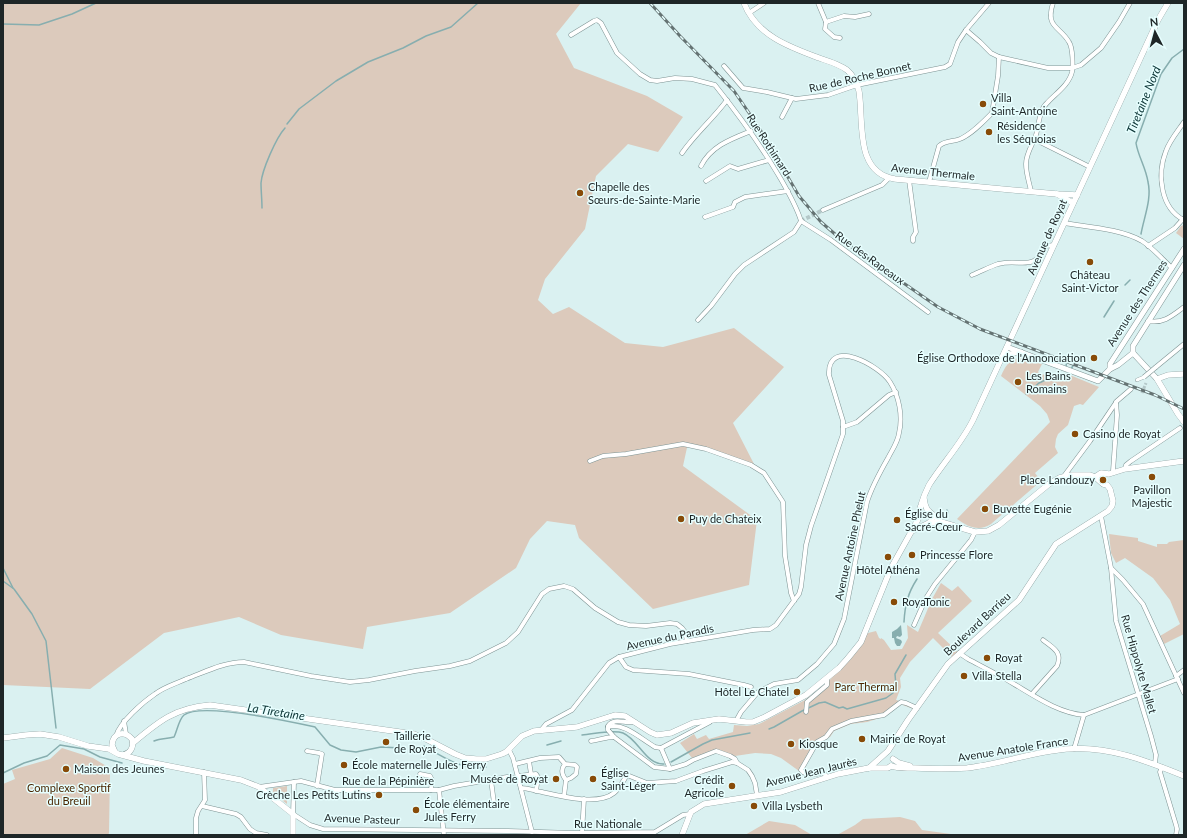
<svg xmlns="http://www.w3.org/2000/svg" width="1187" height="838" font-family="Lato,sans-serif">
	<rect width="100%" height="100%" fill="#daf1f1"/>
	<g fill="#dccabc">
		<polygon points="3,3 581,3 556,34 574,68 647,96 683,117 658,152 628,144 596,176 585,229 545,279 538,300 553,314 569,307 625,343 663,347 734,328 784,367 733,423 754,464 688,443 683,466 757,520 749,585 653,609 579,538 575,525 547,521 530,539 516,568 450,613 367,627 363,649 281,635 239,617 164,633 90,689 3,685"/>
		<polygon points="1184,225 1184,239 1176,233 1181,226"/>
		<path d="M1022,357L1042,364L1038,372L1049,377L1050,374L1054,375L1055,374L1061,376L1065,373L1099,387L1083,405L1080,404L1074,406L1068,425L1058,434L1056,439L1055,447L1058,453L1035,473L1041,481L991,524C979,532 968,527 957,519L1050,422L1047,414L1040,406L1001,376C1006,365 1009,360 1022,357Z"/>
		<polygon points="1109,534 1138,538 1138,541 1157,547 1157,544 1167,544 1169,542 1184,540 1184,634 1164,644 1160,636 1180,624 1170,600 1153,578 1125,558 1116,563 1111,553"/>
		<polygon points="941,583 952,591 958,586 972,601 938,633 959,653 953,658 933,638 910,662 900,678 901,687 896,700 918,706 916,710 900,704 883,717 867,722 851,724 834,731 830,737 817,743 802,769 799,771 781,758 771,754 755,753 735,756 717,749 692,758 680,743 694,734 697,739 706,735 709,739 733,732 734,725 747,726 759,724 805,700 826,684 853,655 868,633 876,631 879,638 881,639 881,638 884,640 891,650 902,649 908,638 907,625 918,632 932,599"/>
		<polygon points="62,748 93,758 108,767 110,774 109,833 108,835 3,835 3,784 15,779 12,770 50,759"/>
		<polygon points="287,786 287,804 273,793 273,788"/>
		<polygon points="900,817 915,821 922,830 958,835 837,835 855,825 863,819"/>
		<polygon points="769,821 795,825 812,835 745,835"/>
	</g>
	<polygon fill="#87aeaf" points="901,625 902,635 900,637 897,636 896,638 901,640 902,642 900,646 897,646 895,643 894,638 892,638 892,632 897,629"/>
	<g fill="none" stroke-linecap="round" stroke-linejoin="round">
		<g stroke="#87aeaf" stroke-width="1.5">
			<polyline points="3,24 39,25 72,14 96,3"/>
			<polyline points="287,124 299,109 336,81 368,62 403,48 426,36 451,27 478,3"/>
			<path d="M262,208C262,200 261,191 261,183C262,170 276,138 285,128"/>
			<path d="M1141,234C1144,217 1152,199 1148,182C1146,168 1138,156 1136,143L1161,74L1172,58L1184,49"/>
			<polyline points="1125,285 1130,280"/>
			<polyline points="1104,317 1114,301"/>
			<polyline points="1066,367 1067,358 1079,356"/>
			<polyline points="1071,369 1079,356"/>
			<polyline points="1026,394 1039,383 1052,377 1066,376 1069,372"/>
			<polyline points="947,510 948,512 947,515"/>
			<polyline points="3,568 13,588"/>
			<polyline points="3,581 14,589 32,614 46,641 56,728"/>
			<path d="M904,622C905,604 908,593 917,579"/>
			<polyline points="769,729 774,727 802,711 819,703 825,702 839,708 843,707 847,709 886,698 893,693 896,686 895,674 906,655"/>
			<path d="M582,735C594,734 613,729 623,733C639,740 646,765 664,764"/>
			<path d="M154,741C161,738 167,739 174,737C177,731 179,719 184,715C201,702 292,722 315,727L330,745L341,750L356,752L381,747L401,748"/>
			<polyline points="547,745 561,741"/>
			<path d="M424,746C443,757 463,771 486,767"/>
			<polyline points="671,762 703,744 712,740 750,733"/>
			<polyline points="3,773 24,763 47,756 60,745 84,749 100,757 122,763"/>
		</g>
		<polyline stroke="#b4c8c9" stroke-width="3" stroke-dasharray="3 1.5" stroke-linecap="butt" points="1142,393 1146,383"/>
		<polyline stroke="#b4c8c9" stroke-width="4" stroke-dasharray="4 2" stroke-linecap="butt" points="801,221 823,210"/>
		<g stroke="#7e9494" stroke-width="4">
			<polyline id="pedestrian" points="1137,380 1144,377"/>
		</g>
		<g stroke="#7e9494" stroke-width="5">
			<g id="minor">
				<polyline points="818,3 826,22 844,16 855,17 869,14"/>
				<polyline points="749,13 764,3"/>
				<polyline points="826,22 825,29 834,37 840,38"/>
				<polyline points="966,30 989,3"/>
				<path d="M571,35L594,21L597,20L601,23L617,53L640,74L650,80L657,81L675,78L692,79L715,85C738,114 760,144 779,176C787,190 796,205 801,221"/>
				<polyline points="724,66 743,88 767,92 796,99 828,95 857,85 945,67 950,64 958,42 966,30 980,42 991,53 999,57 1048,68 1072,68 1081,65 1101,48 1119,22 1130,3"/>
				<polyline points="782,117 792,98"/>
				<path d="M1184,122C1178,131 1170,140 1166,151C1157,174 1160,208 1184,220"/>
				<polyline points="1034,139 1090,167"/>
				<path d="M682,153C695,134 713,119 727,100"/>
				<path d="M701,166C711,146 731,139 751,131"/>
				<polyline points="909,180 916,232 913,237 913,241"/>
				<polyline points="706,181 730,166 738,169 769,160"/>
				<path d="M929,182L939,146C945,140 953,142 960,139C972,134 983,122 992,113L998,76L999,57"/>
				<path d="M1031,191C1029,182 1026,173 1026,164C1026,153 1033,144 1036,135C1039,125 1039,110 1047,103C1055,94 1069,85 1072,72C1073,66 1073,48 1069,42C1060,26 1045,28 1053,3"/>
				<polyline points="823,210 882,185 889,178"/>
				<polyline points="705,217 733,207 735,202 745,197 788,191"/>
				<polyline points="801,221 831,240 928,312"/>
				<path d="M1064,223C1088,227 1121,229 1142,241C1153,248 1162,259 1172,268"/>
				<polyline points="1148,246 1175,228 1183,219"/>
				<path d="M972,275C980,272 989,267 998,264C1021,258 1033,273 1046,246L1054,245"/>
				<polyline points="698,320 711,306 735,274 744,265 794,232 801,221"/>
				<path d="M1148,321C1163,324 1172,316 1184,307"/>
				<polyline points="1156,367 1184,344"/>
				<polyline points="843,427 857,422 889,395 896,392"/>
				<polyline points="590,461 603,456 626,454 683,444 706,449 751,465 764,473 783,502 785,556 791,593 794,601"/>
				<polyline points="1125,469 1126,465 1131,461 1180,428"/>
				<polyline points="1113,471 1117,415 1116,402"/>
				<polyline points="1064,476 1090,441 1117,401 1131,389"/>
				<polyline points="1101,516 1111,568 1123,580 1143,604 1184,693"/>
				<polyline points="1111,568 1116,621 1151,736 1156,755 1155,763"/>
				<polyline points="914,625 926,598 935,584 971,540 975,532"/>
				<path d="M959,653L968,659C983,667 999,675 1014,684C1036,697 1059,713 1084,715L1178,679"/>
				<polyline points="619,657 626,667 633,670 689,674 744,685 751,687"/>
				<polyline points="1176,676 1184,670"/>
				<path d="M1032,694L1057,666C1063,652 1053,648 1043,640"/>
				<polyline points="806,712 807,702 827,685 827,678"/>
				<polyline points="124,721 126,734"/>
				<path d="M608,726C614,717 625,724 635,722"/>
				<polyline points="608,727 608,730 614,737 654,767 670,769 686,764 693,760 716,751 730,756 735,759 737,763 748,770 752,776 755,783 757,795"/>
				<path d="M608,727C624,722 641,739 655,747L661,748L710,722"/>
				<path d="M542,729L546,724L572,710L609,663L619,657L670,644L753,630L770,629L776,625L799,594L801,587L806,545L811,526L843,434V421L829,375C827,336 880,366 890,382C899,396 903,416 899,433C898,442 892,450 888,458C880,472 872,486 867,502L844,619L834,644L817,664L798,680L774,684L758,692L741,712L736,721"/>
				<path d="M116,736C120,722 143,702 155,694C164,687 175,684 186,679C205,672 224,662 244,662L311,676L350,682L369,680L415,671L450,666L470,661L506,643L518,632L542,594L549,589L564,586L573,589L595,608L618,622L629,625L646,626L670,623L677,624L682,628L685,632L687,641"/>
				<path d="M591,741C599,740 606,737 614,737"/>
				<polyline points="661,748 670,769"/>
				<polyline points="1074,749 1084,715"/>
				<polyline points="509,750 513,758 532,832"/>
				<polyline points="307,751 319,753 322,754 317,786"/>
				<polyline points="529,761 531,774"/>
				<polyline points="515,764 540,758 559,757 565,764 575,765 577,767 576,774 571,778 566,780"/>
				<polyline points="1162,767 1160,772 1176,825 1177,829 1176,835"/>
				<polyline points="420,774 430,776 432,780 431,790"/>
				<polyline points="518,776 536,774 538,777 536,791"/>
				<path d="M827,777L823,772C815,775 807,777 801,770L817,742L826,737L832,729L851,721L884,715L901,702L906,703L917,708"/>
				<polyline points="491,780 494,803"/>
				<polyline points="294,782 293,814 310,825 323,829 506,831 574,833 655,832 683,815 690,814"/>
				<polyline points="259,787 301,781 335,790 439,790 454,786 507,777 518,778"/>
				<path d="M521,788C528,788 535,791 542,792C560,796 598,806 614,793C620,788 623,781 627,775L647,783L676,781L703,771L732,762L737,763"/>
				<polyline points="439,790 444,835"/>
				<path d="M564,796L566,780C562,775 560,770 565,764"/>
				<polyline points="202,806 236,814 241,817 250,829 256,833 267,835"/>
				<polyline points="582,833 584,799"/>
				<polyline points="196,835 196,818 198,811 205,800 204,772"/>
			</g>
		</g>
		<g stroke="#7e9494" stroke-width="6">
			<g id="tertiary">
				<polyline points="1007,347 1098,381 1110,369 1118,365 1133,353"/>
				<polyline points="1005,352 1010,354 1021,352"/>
				<polyline points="1110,369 1110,364 1184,249"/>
				<polyline points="1157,379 1133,353 1133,346 1184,265"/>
			</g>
		</g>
		<g stroke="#7e9494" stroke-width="6">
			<g id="secondary">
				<path d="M744,3C756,35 789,47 819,58C828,61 839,64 847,70C853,75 857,83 859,91C864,121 854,173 895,179L1057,194L1077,195"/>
				<polyline points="1057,194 1073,203"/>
				<polyline points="1184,374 1168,375 1157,379 1178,414 1184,422"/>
				<polyline points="1095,477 1101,473 1109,474 1125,469 1184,461"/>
				<path d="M924,498C926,515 932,511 941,522"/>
				<polyline points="912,531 929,523 932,520"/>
				<polyline points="3,738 26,735 40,734 59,737 88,746 109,749 118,754 144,761 241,780 259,787 293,814 293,835"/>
				<path d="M133,743C159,721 175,708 210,705L414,734L428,740L455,754L465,758L476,759H486L502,754L506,752L522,736L534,731L577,727L615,715L625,716L650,732L657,735L671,733L693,723L719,719L746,722H753L765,717L806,695L839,668L848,658L861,642L891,568L915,525C921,516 918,514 921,505C923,498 926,491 929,485C943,463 961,444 973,420L1158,20L1168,3"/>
				<path d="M115,752L112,745C113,733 124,730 132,739C134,747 131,753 123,755"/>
				<polyline points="893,759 899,763 910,766"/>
				<path d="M891,766C900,769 907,768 915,768C933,769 950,769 967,768C1000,764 1033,752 1066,749C1107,745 1147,761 1184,776"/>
				<polyline points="869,768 888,751 908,720 948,664 1019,600 1056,544 1108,511 1112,506 1113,501 1110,489 1107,485 1103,484 1095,477 1090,475 1072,475 1059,478 1049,484 999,525 988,531 975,532 941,522 929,523"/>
				<polyline points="682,835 691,812 704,804 781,792 838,774 869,768 888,768 891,766"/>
			</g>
		</g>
		<use href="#pedestrian" stroke="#fff" stroke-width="3"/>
		<use href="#minor" stroke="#fff" stroke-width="4"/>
		<use href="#tertiary" stroke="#fff" stroke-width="5"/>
		<use href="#secondary" stroke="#fff" stroke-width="5.5"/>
		<g stroke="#657373" stroke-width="3">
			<polyline id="rail" points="650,3 680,36 734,91 758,126 799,196 821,222 843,241 938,307 980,329 1155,395 1184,409"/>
		</g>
		<use href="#rail" stroke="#e7ffff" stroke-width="1.5" stroke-dasharray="4.5" stroke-linecap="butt"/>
		<g stroke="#7e9494" stroke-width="5" stroke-linecap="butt">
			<polyline id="minor-bridge" points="1144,377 1156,367"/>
		</g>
		<use href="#minor-bridge" stroke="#fff" stroke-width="4"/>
	</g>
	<g fill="#884b08" stroke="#e7ffff" stroke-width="1.5">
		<circle cx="983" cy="104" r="4"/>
		<circle cx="989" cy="132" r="4"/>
		<circle cx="580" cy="193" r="4"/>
		<circle cx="1090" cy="262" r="4"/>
		<circle cx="1094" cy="358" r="4"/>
		<circle cx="1018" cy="382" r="4"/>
		<circle cx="1075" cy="434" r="4"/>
		<circle cx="1152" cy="477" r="4"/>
		<circle cx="1103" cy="480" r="4"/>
		<circle cx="985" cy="509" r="4"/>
		<circle cx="681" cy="519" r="4"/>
		<circle cx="897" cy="520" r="4"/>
		<circle cx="912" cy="555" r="4"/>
		<circle cx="888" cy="557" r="4"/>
		<circle cx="894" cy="602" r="4"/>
		<circle cx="987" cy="658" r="4"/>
		<circle cx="964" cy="676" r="4"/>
		<circle cx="797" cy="692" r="4"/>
		<circle cx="862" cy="739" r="4"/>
		<circle cx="386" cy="742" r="4"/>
		<circle cx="791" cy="744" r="4"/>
		<circle cx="344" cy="765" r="4"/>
		<circle cx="66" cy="769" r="4"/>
		<circle cx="556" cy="779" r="4"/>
		<circle cx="593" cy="779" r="4"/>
		<circle cx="732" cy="786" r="4"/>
		<circle cx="379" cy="795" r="4"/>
		<circle cx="754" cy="806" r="4"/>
		<circle cx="416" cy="810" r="4"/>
	</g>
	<g text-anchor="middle" stroke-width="3" stroke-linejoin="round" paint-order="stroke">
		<g font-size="11" fill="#1e2627" stroke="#e7ffff">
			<text transform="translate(860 77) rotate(-13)" y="4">Rue de Roche Bonnet</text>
			<text transform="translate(769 145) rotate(57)" y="4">Rue Rothimard</text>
			<text transform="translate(933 172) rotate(6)" y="4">Avenue Thermale</text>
			<text transform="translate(1047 237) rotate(-66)" y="4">Avenue de Royat</text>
			<text transform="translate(870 258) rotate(36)" y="4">Rue des Rapeaux</text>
			<text transform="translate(1137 303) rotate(-57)" y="4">Avenue des Thermes</text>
			<text transform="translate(850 546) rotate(-78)" y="4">Avenue Antoine Phelut</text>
			<text transform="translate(977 624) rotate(-43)" y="4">Boulevard Barrieu</text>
			<text transform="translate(670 637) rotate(-12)" y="4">Avenue du Paradis</text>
			<text transform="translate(1139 664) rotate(74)" y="4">Rue Hippolyte Mallet</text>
			<text transform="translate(1013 749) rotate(-9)" y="4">Avenue Anatole France</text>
			<text transform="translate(811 772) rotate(-14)" y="4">Avenue Jean Jaurès</text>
			<text x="388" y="785">Rue de la Pépinière</text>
			<text transform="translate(362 819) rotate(2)" y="4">Avenue Pasteur</text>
			<text x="608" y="828">Rue Nationale</text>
		</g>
		<g font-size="11" fill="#1e2627" stroke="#e7ffff" text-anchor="start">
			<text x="991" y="102">Villa<tspan x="991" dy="13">Saint-Antoine</tspan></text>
			<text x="997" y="130">Résidence<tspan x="997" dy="13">les Séquoias</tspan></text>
			<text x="588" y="191">Chapelle des<tspan x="588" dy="13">Sœurs-de-Sainte-Marie</tspan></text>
			<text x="1090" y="279" text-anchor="middle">Château<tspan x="1090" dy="13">Saint-Victor</tspan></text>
			<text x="1086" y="362" text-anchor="end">Église Orthodoxe de l'Annonciation</text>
			<text x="1026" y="380">Les Bains<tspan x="1026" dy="13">Romains</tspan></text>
			<text x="1083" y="438">Casino de Royat</text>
			<text x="1095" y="484" text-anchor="end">Place Landouzy</text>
			<text x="1152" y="494" text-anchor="middle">Pavillon<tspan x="1152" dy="13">Majestic</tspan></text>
			<text x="993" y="513">Buvette Eugénie</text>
			<text x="905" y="518">Église du<tspan x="905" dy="13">Sacré-Cœur</tspan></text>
			<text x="689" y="523">Puy de Chateix</text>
			<text x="920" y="559">Princesse Flore</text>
			<text x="888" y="574" text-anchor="middle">Hôtel Athéna</text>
			<text x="902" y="606">RoyaTonic</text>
			<text x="995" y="662">Royat</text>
			<text x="972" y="680">Villa Stella</text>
			<text x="789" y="696" text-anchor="end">Hôtel Le Chatel</text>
			<text x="394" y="740">Taillerie<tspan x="394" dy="13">de Royat</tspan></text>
			<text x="870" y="743">Mairie de Royat</text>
			<text x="799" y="748">Kiosque</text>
			<text x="352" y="769">École maternelle Jules Ferry</text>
			<text x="74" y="773">Maison des Jeunes</text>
			<text x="601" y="777">Église<tspan x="601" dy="13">Saint-Léger</tspan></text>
			<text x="548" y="783" text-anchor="end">Musée de Royat</text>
			<text x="724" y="784" text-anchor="end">Crédit<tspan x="724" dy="13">Agricole</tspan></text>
			<text x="371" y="799" text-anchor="end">Crèche Les Petits Lutins</text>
			<text x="424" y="808">École élémentaire<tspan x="424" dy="13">Jules Ferry</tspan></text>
			<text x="762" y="810">Villa Lysbeth</text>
		</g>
		<g font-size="11" fill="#4a2600" stroke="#e7ffff">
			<text x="866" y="691">Parc Thermal</text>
			<text x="69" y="792">Complexe Sportif<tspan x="69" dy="13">du Breuil</tspan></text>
		</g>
		<g font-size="12" font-style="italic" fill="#0d3637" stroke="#e7ffff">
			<text transform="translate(1144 100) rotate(-68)" y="4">Tiretaine Nord</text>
			<text transform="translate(276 712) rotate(9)" y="4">La Tiretaine</text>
		</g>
	</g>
	<rect width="1187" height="838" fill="none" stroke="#1e2627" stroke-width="8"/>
	<g transform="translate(1155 32) rotate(354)" stroke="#e7ffff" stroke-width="3" paint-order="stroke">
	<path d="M0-3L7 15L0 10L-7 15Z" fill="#1e2627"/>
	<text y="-6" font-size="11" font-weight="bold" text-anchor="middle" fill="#1e2627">N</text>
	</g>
</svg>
